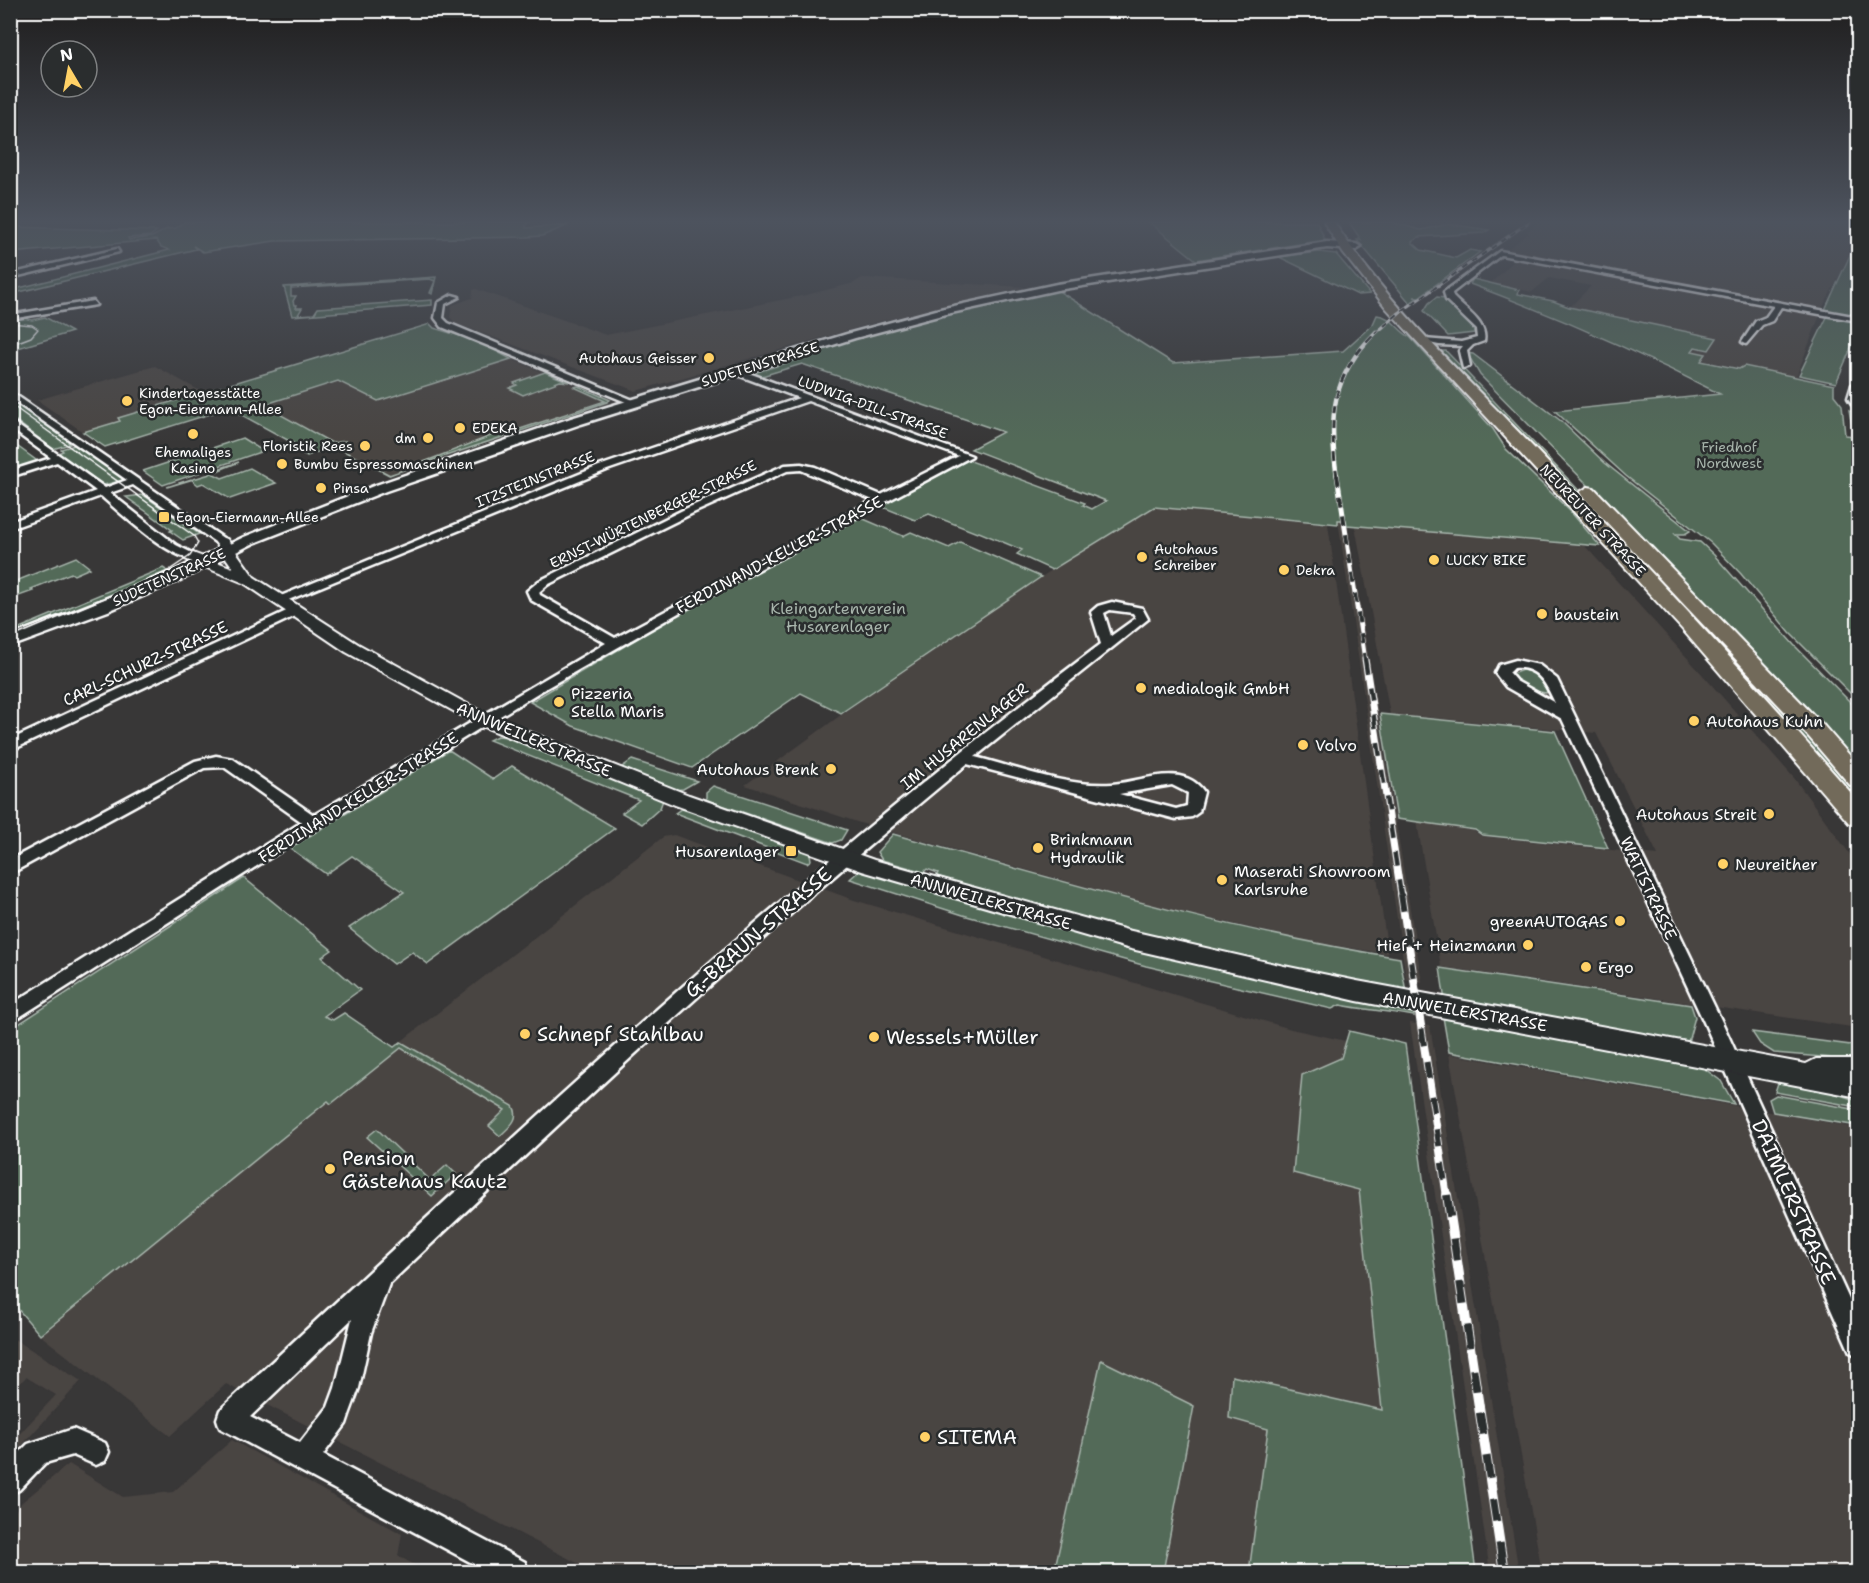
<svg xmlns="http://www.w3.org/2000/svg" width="1869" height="1583" font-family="'Shantell Sans',sans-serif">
	<rect width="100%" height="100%" fill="#383737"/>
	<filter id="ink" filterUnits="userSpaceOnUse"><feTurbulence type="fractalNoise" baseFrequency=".0167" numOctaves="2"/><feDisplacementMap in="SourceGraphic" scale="12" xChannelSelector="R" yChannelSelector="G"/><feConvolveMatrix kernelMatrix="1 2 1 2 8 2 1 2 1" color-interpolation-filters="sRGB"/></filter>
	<g filter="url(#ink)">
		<g fill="#494442">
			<polygon points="1539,222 1858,222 1858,240 1823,307 1795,380 1701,360 1705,355 1691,351 1694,347 1717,338 1570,307 1591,286 1549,278 1532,292 1491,283 1519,256 1507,250 1529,233 1526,232"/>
			<polygon points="1509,233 1514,234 1415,304 1411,302"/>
			<polygon points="862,278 1025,287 881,321 636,391 455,323 450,317 452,305 472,298 473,290 476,289 606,335 806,295 854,283"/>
			<polygon points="511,359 610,400 389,475 262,406 338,381 378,400"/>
			<polygon points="155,366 202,392 118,417 121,421 83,432 37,400"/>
			<polygon points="1154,507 1328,524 1388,954 1312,942 1151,905 860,823 745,785 923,655 1052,570"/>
			<polygon points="1338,520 1346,520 1422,982 1406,979"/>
			<polygon points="1355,526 1585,546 1702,674 1794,778 1858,865 1858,1028 1441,967 1417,822 1474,831 1481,836 1658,855 1596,733 1390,714"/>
			<polygon points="674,835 854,900 1291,1029 1346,1041 1341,1058 1359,1190 1382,1411 1268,1429 1249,1572 595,1572 226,1384 170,1436 40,1335 394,1047 663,837"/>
			<polygon points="1410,1023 1430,1026 1519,1572 1490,1572"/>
			<polygon points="1449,1054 1858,1128 1858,1572 1542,1572"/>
			<polygon points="11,1337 81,1381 11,1457 11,1443 56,1395 26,1377 16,1387 11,1384 19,1372 11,1367"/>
			<polygon points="232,1440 402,1534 398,1556 428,1572 11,1572 11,1516 22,1502 69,1464 123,1497 173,1492"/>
		</g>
		<g fill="#526b59" stroke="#a8b5ac" stroke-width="1.5">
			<polygon points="184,222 530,222 526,225 526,228 569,225 542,236 527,237 275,241 203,252 193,246 196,249 11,294 11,290 169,250 161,247 156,240 11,253 11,227 157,231 150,236 128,238 129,240 152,237 167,229 176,228"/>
			<polygon points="1149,222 1317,222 1325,240 1196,260"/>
			<polygon points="1349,222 1391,222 1421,230 1449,224 1489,230 1484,233 1419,237 1412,242 1421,250 1456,258 1470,250 1480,252 1419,297 1414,297 1417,298 1410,303 1357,240 1361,240"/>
			<polygon points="1319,252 1336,254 1370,294 1358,295 1279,257"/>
			<polygon points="1851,253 1858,254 1858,318 1824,312"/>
			<polygon points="436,277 432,294 430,293 435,281 430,279 291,288 291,296 296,296 293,301 294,305 297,305 296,308 302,308 298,315 314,314 318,308 432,300 432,305 292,316 284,287"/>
			<path d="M1473,279L1519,290L1518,294L1553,301L1569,307L1717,338L1709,350L1695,347L1692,351L1706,354L1701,361L1739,369L1744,366L1834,385V395L1842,405L1845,435L1854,436L1849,410L1858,416V701L1790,633L1741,574L1711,543L1626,476L1555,411L1720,394C1638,352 1556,316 1470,284Z"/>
			<path d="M1057,290L1173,363L1343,351L1373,324L1377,315C1392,316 1397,330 1410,337L1493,429L1506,449L1570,511L1600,546L1347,525L1346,520H1338V524L1154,507L1052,570L1017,554L1022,550L979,532L977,533L929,514L915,520L880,506L968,460L1085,503L1083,505L1092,509L1106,501L971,449L1003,432L802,364L762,376L754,373L805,357L800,354C885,329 970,308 1057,290Z"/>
			<polygon points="1437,297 1444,298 1473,326 1474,333 1448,336 1424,311 1429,303"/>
			<polygon points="1828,315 1858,322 1858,332 1836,383 1799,375"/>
			<polygon points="19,317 32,320 45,317 72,332 11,350 10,318"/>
			<polygon points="430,324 434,328 477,341 511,359 378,401 338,381 263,405 332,443 346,441 307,456 289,447 295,444 229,408 105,447 83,432 120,421 118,418"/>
			<polygon points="1440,351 1446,351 1493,400 1814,738 1858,790 1858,807 1823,764"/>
			<polygon points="1467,353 1473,354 1561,421 1605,463 1690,531 1685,534 1675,534 1680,539 1700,542 1714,555 1794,645 1858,710 1858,769 1635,533 1480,375"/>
			<polygon points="545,372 569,382 560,381 523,395 509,388 517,385 514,383"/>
			<polygon points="578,386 610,400 607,402 389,475 340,449 390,475 506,430 511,432 605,401 574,387"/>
			<polygon points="10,397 73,440 68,442 70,444 53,449 11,417"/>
			<polygon points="242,438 263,451 163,485 143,471"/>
			<polygon points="10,441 40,463 11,472"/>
			<polygon points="78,444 124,478 124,480 104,485 58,453 63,451 61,449"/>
			<polygon points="239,462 212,473 222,478 250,468 276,483 230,499 203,483 198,485 191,479 167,487 210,474 209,472"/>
			<polygon points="143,495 199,534 183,540 170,531 172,530 126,497"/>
			<polygon points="859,517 903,536 911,532 949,548 960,542 1041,577 841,713 801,693 692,768 573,726 530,702 670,619"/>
			<polygon points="76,557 90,568 74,575 71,573 31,589 33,591 19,596 11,590 11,583"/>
			<polygon points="163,568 171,573 11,639 10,632"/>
			<path d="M1522,670C1536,672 1541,677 1548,690L1546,693C1532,692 1520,685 1512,674Z"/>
			<polygon points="1380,714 1555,731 1608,848 1482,835 1475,830 1397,819"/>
			<polygon points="497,736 510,737 658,795 663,800 660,808 642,824 622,813 639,800 489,740"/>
			<polygon points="449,750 493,779 512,766 615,828 428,964 412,952 394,964 349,928 404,892 352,856 326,874 290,848"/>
			<polygon points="632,760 697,781 683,789 675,790 619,769"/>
			<polygon points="713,786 847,830 841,840 833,843 710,801 706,799 706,792"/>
			<polygon points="681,809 687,809 800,848 810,854 811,860 807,863 675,813"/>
			<path d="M893,834C1061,881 1228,931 1400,958L1406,992L1204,951L1044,909L936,876L938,873L927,869L924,872L882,860L877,852Z"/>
			<path d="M859,871H869L1414,1010V1016C1389,1011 1365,1010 1340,1005L1332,1009L1146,966L963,915L850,879Z"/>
			<path d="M244,878L332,950L322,957L360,990L324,1016L333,1020L344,1013L394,1047L401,1042L513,1106C521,1119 509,1127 500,1136L489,1126L505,1110L401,1048L331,1104L328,1101L40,1335L11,1301V1029Z"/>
			<polygon points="1440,968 1691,1005 1695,1017 1688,1042 1445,1001"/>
			<polygon points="1443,1017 1694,1061 1721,1081 1734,1104 1449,1052"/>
			<polygon points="1349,1031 1405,1044 1476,1572 1249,1572 1268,1429 1229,1418 1232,1376 1382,1410 1359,1190 1293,1173 1302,1075 1341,1058"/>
			<polygon points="1752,1032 1858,1046 1858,1060 1774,1053 1760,1044"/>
			<polygon points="1778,1083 1817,1087 1858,1101 1858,1107 1775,1092"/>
			<polygon points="1776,1095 1858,1110 1858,1126 1773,1112 1769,1099"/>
			<polygon points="377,1129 430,1180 447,1165 456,1174 432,1196 367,1137"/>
			<polygon points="1101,1360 1194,1406 1163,1572 1054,1572"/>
		</g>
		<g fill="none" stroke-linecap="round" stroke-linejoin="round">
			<g stroke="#fff" stroke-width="5">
				<g id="minor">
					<polygon points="117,249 119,252 10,278 10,274"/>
					<path d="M1500,251L1858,317V321L1781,307L1772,321L1762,325L1746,344L1742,342L1756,321L1766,317L1774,306L1501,255L1452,293L1453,297C1464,309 1488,323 1484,341L1473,345L1467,351L1470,366L1463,368L1459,351L1463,346L1439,345L1420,341L1424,339L1461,342L1477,338L1476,329L1446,300L1444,292Z"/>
					<polygon points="452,295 459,297 445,304 443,318 448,323 638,402 631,404 442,327 435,318 438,303"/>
					<polygon points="93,301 96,305 10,319 10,315"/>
					<path d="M735,368L972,456L705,598L541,691L315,829L10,1023V1005L302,822L224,767L204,768L10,874V860L195,761L216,756L233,759L314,815L606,643L531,600L527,591L539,581L685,509L785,465L801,464L815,467L881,495L959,456L808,401L607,470L281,603L277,604L271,600L599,466L799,398L732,373V369ZM801,470L873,500L615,638L540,595L539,592L547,585L693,513L787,471Z"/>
					<path d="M10,391L226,540V544H218L133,485L110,493L176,545L194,554V558C173,562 118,511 101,496L10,529V522L96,491L57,462L10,477V471L51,458L10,428V420L105,488L127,480L10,398Z"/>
					<path d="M1112,602L1142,608L1148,619L975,757C1019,768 1066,787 1112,784C1141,782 1183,761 1204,792L1199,812L1192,817L1176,819L967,764C766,929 577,1106 389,1284L371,1333L359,1388L349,1415L346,1424L323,1455L525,1562L528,1572H489L220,1428L217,1419L220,1410C505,1145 789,877 1101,644L1091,612L1098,606ZM1110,610L1133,613L1136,618L1111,636L1104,613ZM1172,785L1188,793L1187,806L1176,809L1119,794ZM352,1319L335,1388L328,1407L300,1443L250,1417Z"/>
					<polygon points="295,607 301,611 299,614 10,751 10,740"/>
					<path d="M1516,660L1539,665L1557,679L1722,1022L1858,1319V1356L1850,1352L1704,1022L1562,719L1506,687L1495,673L1499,665ZM1514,668C1538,666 1546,684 1555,703L1516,681L1509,673Z"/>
					<polygon points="73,1429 105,1443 109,1452 105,1461 96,1465 73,1455 45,1463 19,1490 10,1494 10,1462 28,1444"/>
				</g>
			</g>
			<g stroke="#fff" stroke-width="4">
				<polygon id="tertiary" points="222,538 227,539 254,577 358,644 489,716 689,795 874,860 1127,930 1284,966 1357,981 1806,1064 1816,1059 1858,1059 1858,1097 1357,1001 1127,948 862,871 675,805 477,724 346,652 244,583 185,559 183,556 190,552 233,568 215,542"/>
			</g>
			<g stroke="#fff" stroke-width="5">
				<g id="secondary">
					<polygon points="1327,242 1356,244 1361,247 1356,250 1327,248 1057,290 942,315 855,338 581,424 386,491 254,543 178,581 108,611 10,647 10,636 166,575 244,537 376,485 571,418 847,334 940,309 1057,284"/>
					<polygon points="1858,381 1858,408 1854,407 1848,398 1852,385"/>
				</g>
			</g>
			<g stroke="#fff" stroke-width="4">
				<g id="primary">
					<path d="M1324,222H1334C1389,307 1465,376 1535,449C1645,565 1754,681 1858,801V825L1849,823L1682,629L1387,309L1343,253Z"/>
					<polygon points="1588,487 1594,488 1824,726 1858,765 1858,787 1850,785 1808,736 1582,496 1580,492"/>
				</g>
			</g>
			<use href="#minor" fill="#2a2d2e" fill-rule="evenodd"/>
			<use href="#tertiary" fill="#2a2d2e" fill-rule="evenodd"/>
			<use href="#secondary" fill="#2a2d2e" fill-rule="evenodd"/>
			<use href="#primary" fill="#726b5a" fill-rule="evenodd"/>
			<g stroke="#fff" stroke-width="1.5">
				<polyline points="10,323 32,325 38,329 31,337 10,345"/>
				<polyline points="10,404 194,536 198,543 190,556 168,571 10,638"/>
			</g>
			<g stroke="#fff" stroke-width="3">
				<polyline id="rail-far5" points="1375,334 1399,313 1529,222"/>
			</g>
			<g stroke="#fff" stroke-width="4.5">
				<path id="rail-far4" d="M1337,477C1328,418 1331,376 1376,332"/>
			</g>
			<g stroke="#fff" stroke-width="5">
				<polyline id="rail-far3" points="1337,475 1365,660"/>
			</g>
			<g stroke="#fff" stroke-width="7">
				<polyline id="rail-far2" points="1365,659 1401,895"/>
			</g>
			<g stroke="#fff" stroke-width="8">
				<polyline id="rail-far1" points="1401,894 1447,1197"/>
			</g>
			<g stroke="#fff" stroke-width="10">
				<polyline id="rail" points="1447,1195 1504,1572"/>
			</g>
			<use href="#rail-far5" stroke="#2a2d2e" stroke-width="2" stroke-dasharray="6" stroke-linecap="butt"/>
			<use href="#rail-far4" stroke="#2a2d2e" stroke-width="3" stroke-dasharray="8" stroke-linecap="butt"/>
			<use href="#rail-far3" stroke="#2a2d2e" stroke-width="4" stroke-dasharray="10" stroke-linecap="butt"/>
			<use href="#rail-far2" stroke="#2a2d2e" stroke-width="4.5" stroke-dasharray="14" stroke-linecap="butt"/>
			<use href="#rail-far1" stroke="#2a2d2e" stroke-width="6" stroke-dasharray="17" stroke-linecap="butt"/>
			<use href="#rail" stroke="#2a2d2e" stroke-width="8" stroke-dasharray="22" stroke-linecap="butt"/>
		</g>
	</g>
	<linearGradient id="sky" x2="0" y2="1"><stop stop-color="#1f1e1e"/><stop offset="0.5" stop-color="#4d535e"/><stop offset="1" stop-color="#4d535e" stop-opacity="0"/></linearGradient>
	<rect width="1869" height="443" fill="url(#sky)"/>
	<g fill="#ffd166" stroke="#2a2d2e" stroke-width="2">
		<circle cx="709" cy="358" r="6"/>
		<circle cx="127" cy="401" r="6"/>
		<circle cx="460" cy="428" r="6"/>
		<circle cx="193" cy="434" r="6"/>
		<circle cx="428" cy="438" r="6"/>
		<circle cx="365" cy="446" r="6"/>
		<circle cx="282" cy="464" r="6"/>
		<circle cx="321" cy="488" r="6"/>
		<rect x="158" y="511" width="12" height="12" rx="3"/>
		<circle cx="1142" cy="557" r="6"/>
		<circle cx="1434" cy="560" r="6"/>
		<circle cx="1284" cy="570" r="6"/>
		<circle cx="1542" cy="614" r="6"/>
		<circle cx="1141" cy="688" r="6"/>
		<circle cx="559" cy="702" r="6"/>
		<circle cx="1694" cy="721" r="6"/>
		<circle cx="1303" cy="745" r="6"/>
		<circle cx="831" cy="769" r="6"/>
		<circle cx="1769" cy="814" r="6"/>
		<circle cx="1038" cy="848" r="6"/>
		<rect x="785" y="845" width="12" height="12" rx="3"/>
		<circle cx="1723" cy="864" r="6"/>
		<circle cx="1222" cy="880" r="6"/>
		<circle cx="1620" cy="921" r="6"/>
		<circle cx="1528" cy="945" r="6"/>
		<circle cx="1586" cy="967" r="6"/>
		<circle cx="525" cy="1034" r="6"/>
		<circle cx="874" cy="1037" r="6"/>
		<circle cx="330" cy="1169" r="6"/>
		<circle cx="925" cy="1437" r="6"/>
	</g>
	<g text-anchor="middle" stroke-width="5" stroke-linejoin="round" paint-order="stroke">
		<g font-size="14" fill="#fff" stroke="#2a2d2e" text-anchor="start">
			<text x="697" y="363" text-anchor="end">Autohaus Geisser</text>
			<text x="139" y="398">Kindertagesstätte<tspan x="139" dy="16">Egon-Eiermann-Allee</tspan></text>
			<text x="472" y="433">EDEKA</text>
			<text x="416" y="443" text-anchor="end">dm</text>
			<text x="353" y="451" text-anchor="end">Floristik Rees</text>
			<text x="193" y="457" text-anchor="middle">Ehemaliges<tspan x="193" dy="16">Kasino</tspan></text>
			<text x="294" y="469">Bumbu Espressomaschinen</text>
			<text x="333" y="493">Pinsa</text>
			<text x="176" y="522">Egon-Eiermann-Allee</text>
			<text x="1154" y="554">Autohaus<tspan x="1154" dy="16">Schreiber</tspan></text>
			<text x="1446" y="565">LUCKY BIKE</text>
			<text x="1296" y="575">Dekra</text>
		</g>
		<g font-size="14" fill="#fff" stroke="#2a2d2e">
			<text transform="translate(760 364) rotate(-17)" y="5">SUDETENSTRASSE</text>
			<text transform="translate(873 407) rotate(20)" y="5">LUDWIG-DILL-STRASSE</text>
			<text transform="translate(535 479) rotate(-22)" y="5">ITZSTEINSTRASSE</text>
			<text transform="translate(653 514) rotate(-26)" y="5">ERNST-WÜRTENBERGER-STRASSE</text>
			<text transform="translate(1593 520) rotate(47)" y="5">NEUREUTER STRASSE</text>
			<text transform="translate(169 577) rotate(-24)" y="5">SUDETENSTRASSE</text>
		</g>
		<g font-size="14" fill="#a8b5ac" stroke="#2a2d2e">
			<text x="1729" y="452">Friedhof<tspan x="1729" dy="16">Nordwest</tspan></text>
		</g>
		<g font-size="16" fill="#fff" stroke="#2a2d2e">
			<text transform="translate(779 554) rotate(-28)" y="6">FERDINAND-KELLER-STRASSE</text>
			<text transform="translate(145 663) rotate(-25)" y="6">CARL-SCHURZ-STRASSE</text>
			<text transform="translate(964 736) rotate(-39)" y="6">IM HUSARENLAGER</text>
			<text transform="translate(534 739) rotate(23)" y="6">ANNWEILERSTRASSE</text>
			<text transform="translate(358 797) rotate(-32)" y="6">FERDINAND-KELLER-STRASSE</text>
			<text transform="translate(1649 888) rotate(65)" y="6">WATTSTRASSE</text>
			<text transform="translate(991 901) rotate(16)" y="6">ANNWEILERSTRASSE</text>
			<text transform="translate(1465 1011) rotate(10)" y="6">ANNWEILERSTRASSE</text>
		</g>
		<g font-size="16" fill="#a8b5ac" stroke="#2a2d2e">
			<text x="838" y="614">Kleingartenverein<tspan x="838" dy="18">Husarenlager</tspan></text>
		</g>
		<g font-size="16" fill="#fff" stroke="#2a2d2e" text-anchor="start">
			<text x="1554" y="620">baustein</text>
			<text x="1153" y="694">medialogik GmbH</text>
			<text x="571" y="699">Pizzeria<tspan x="571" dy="18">Stella Maris</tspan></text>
			<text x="1706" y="727">Autohaus Kuhn</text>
			<text x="1315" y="751">Volvo</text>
			<text x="819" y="775" text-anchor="end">Autohaus Brenk</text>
			<text x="1757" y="820" text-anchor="end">Autohaus Streit</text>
			<text x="1050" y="845">Brinkmann<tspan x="1050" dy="18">Hydraulik</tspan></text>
			<text x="779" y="857" text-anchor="end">Husarenlager</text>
			<text x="1735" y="870">Neureither</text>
			<text x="1234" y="877">Maserati Showroom<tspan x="1234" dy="18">Karlsruhe</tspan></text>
			<text x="1608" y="927" text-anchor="end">greenAUTOGAS</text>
			<text x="1516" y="951" text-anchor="end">Hief + Heinzmann</text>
			<text x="1598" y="973">Ergo</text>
		</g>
		<g font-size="20" fill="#fff" stroke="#2a2d2e">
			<text transform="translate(758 932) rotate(-41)" y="7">G.-BRAUN-STRASSE</text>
			<text transform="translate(1794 1202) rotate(66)" y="7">DAIMLERSTRASSE</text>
		</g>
		<g font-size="20" fill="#fff" stroke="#2a2d2e" text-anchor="start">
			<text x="537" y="1041">Schnepf Stahlbau</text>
			<text x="886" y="1044">Wessels+Müller</text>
			<text x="342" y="1165">Pension<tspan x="342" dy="23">Gästehaus Kautz</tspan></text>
			<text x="937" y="1444">SITEMA</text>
		</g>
	</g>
	<rect width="1869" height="1583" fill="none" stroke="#2a2d2e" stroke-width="36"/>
	<rect x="18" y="18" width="1833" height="1547" fill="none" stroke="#fff" stroke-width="2" filter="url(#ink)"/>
	<g transform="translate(69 69) rotate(350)"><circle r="28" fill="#2a2d2e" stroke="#7f8182" stroke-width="1.5"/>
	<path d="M0-4.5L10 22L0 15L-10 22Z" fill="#ffd166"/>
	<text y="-9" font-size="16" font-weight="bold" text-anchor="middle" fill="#ffffff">N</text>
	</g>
</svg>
